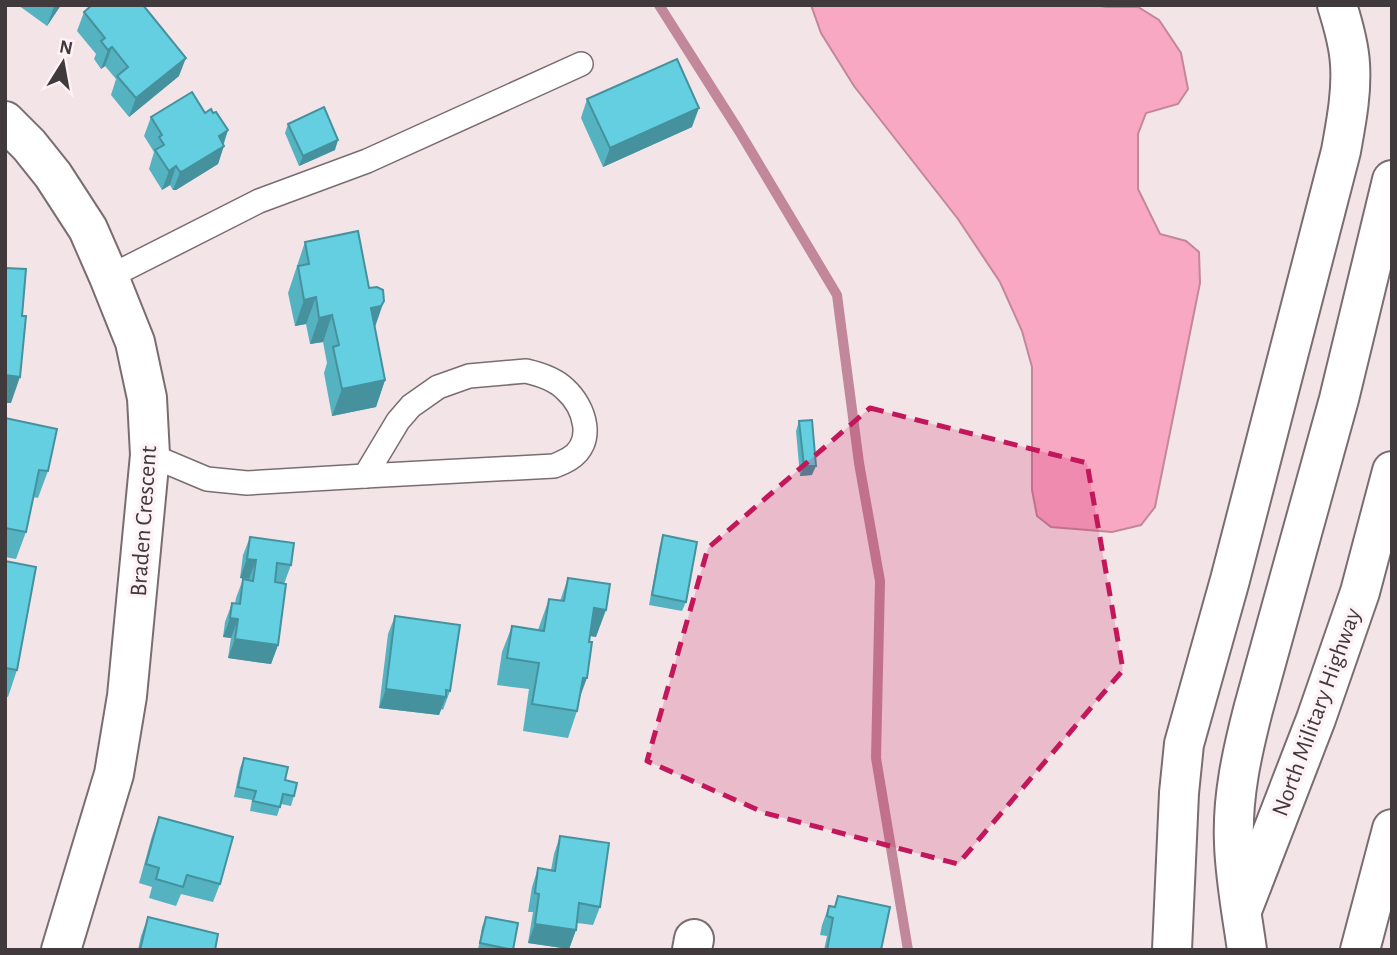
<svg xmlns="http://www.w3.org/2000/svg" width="1397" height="955" font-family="'Alegreya Sans',sans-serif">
	<rect width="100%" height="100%" fill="#f3e4e8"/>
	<polygon fill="#f9a8c3" stroke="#c2879a" stroke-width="2" points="811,5 1096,5 1106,7 1138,7 1159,20 1181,53 1188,89 1178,104 1146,113 1138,134 1138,189 1160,234 1186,241 1199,252 1200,283 1155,507 1141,525 1112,532 1051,527 1037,516 1032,490 1032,367 1022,331 1000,282 958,219 854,86 821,33"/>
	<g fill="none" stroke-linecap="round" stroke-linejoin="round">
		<polyline stroke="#c2879a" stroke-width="10" points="659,5 739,131 837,295 859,463 880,581 876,758 908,950"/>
		<g stroke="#7a6d71" stroke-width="26">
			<g id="service">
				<polyline points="109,277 259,201 367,161 581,64"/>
				<path d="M526,371C539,374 555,379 565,389C585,407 596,443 569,459C564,462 559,464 554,466L365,476L398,421L411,406L438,387L469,376Z"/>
				<polyline points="150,455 207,479 247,483 365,476"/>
			</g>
		</g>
		<g stroke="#7a6d71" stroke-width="42">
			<g id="minor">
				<polyline points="5,121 29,145 53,175 88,229 109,277 135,342 147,398 150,455 127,696 114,774 61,950"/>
				<polyline points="692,950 694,939"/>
			</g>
		</g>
		<g stroke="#7a6d71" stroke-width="42">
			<g id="primary">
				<polyline points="1243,908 1316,719 1360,592 1392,471"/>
				<path d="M1172,950L1179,793L1184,744L1230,580L1341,151C1346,123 1352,93 1350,64C1349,44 1343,24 1337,5"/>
				<path d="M1247,950C1242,914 1235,879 1234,843C1232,797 1242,753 1253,710L1339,399L1392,180"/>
				<polyline points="1360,950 1392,829"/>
			</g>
		</g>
		<use href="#service" stroke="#fff" stroke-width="23"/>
		<use href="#minor" stroke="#fff" stroke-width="38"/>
		<use href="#primary" stroke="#fff" stroke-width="38"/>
	</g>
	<g fill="#55b2c1">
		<polygon points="18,5 61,5 47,26"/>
		<polygon points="84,12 179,76 129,117 111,95 116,79 105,66 101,69 94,59 96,54 77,31"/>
		<polygon points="587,99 692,127 603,167 581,118"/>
		<polygon points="205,113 213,113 228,130 218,164 176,190 173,190 170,185 162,190 149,169 154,152 144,136 151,117"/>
		<polygon points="288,124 335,150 299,166 285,133"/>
		<polygon points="305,242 375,326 385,380 376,407 332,416 324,373 327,363 323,342 310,344 306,324 295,326 288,293"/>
		<polygon points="5,418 48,471 38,498 33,497 26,532 16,559 5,557"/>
		<polygon points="799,421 812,475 800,476 796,431"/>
		<polygon points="663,535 686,602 682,611 649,605 660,545"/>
		<polygon points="250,537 291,565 284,584 278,645 271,664 228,658 231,638 223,637 225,622 232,603 235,604 236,598 243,579 249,580 249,579 240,578 243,555"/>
		<polygon points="5,561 17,670 8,697 5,696"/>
		<polygon points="568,578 596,637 590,636 577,711 568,738 523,731 529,689 497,685 502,652 512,626 538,630 549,599 560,601"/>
		<polygon points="395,616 450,691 443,710 441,709 439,715 379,708 388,634"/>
		<polygon points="244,758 285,780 294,796 291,806 281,804 277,816 250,811 252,800 234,797 240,768"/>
		<polygon points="159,817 220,884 213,902 181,894 176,906 149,898 152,887 139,883 152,836"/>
		<polygon points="560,836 600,907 593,925 577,923 576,930 569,949 528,943 533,912 528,912 532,887 538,868 551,870 554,854"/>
		<polygon points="838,896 881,950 824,950 827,936 820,935 822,925 829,906 834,907"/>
		<polygon points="148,917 215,950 138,950 141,936"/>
		<polygon points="486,917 513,950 478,950 482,927"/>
	</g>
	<g fill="#45919d">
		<polygon points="55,5 61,5 47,26 54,7"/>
		<polygon points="112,47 105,66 101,69 108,50"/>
		<polygon points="186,58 179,76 129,117 136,98"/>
		<polygon points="699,108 692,127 603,167 610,148"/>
		<polygon points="228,130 222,147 224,146 218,164 176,190 173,190 180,172 219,136"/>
		<polygon points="338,140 335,150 299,166 303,156"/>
		<polygon points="176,166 170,185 162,190 169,171"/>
		<polygon points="316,297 306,324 295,326 304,300"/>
		<polygon points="384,301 375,327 371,308"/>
		<polygon points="332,315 323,342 310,344 319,318"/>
		<polygon points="5,375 20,377 11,403 5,403"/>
		<polygon points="385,380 376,407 332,416 342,389"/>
		<polygon points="804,466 816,466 812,475 800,476"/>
		<polygon points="247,559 256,560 249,579 240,578"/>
		<polygon points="594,608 606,610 596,637 585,635"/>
		<polygon points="230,618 238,619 231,638 223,637"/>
		<polygon points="235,639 278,645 271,664 228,658"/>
		<polygon points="583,678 587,678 577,705"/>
		<polygon points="386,689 446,697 439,715 379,708"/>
		<polygon points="535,924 576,930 569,949 528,943"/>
	</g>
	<g fill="#63cfe0" stroke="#45919d" stroke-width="2">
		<polygon points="92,5 143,5 186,58 136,98 117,76 128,67 112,47 108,50 101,41 105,38 84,12"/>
		<polygon points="677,59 699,108 610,148 587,99"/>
		<polygon points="192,92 205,113 211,109 213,113 216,112 228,130 219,136 224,146 183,171 180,172 176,166 169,171 155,150 164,145 159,137 162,135 151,117"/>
		<polygon points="324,107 338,140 303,156 288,124"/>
		<polygon points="358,231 369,288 377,287 383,290 384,301 381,306 371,308 385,380 342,389 333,347 339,345 332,315 319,318 316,297 304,300 298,266 309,264 305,242"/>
		<polygon points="5,268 26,269 22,316 26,316 20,377 5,375"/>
		<polygon points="5,418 57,429 48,471 39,470 26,532 5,528"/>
		<polygon points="812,420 816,466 804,466 799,421"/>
		<polygon points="663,535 697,542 686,602 652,595"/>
		<polygon points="250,537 294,543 291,565 277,563 275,582 286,584 278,645 235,639 238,619 230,618 232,603 240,604 243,579 253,581 256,560 247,559"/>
		<polygon points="5,561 36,567 17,670 5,668"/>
		<polygon points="568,578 610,584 606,610 594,608 589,642 592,642 587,678 583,678 577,711 532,704 539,663 507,658 512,626 544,631 549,599 564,601"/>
		<polygon points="395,616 460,625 450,691 446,690 446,697 386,689"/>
		<polygon points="244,758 288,767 285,780 297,783 294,796 283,794 280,807 253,801 256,791 238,787"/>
		<polygon points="159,817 233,837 220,884 187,875 183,887 156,879 159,868 146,864"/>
		<polygon points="560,836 609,843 600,907 579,903 576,930 535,924 539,894 535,893 538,868 555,871"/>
		<polygon points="838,896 890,907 881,950 827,950 833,918 827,916 829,906 835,907"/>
		<polygon points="148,917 218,934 215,950 140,950"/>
		<polygon points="486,917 518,923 513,950 480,943"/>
	</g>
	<path fill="#c2185b" fill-opacity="0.2" stroke="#c2185b" stroke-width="5" stroke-dasharray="14 9" stroke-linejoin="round" d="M870,408L1087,463L1123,670L958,864L765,813L647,761L708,548Z"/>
	<g text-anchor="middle" stroke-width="7" stroke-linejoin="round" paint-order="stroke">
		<g font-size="24" fill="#403a3c" stroke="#fef2f6">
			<text transform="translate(143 521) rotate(-86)" y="8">Braden Crescent</text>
			<text transform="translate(1316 712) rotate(-70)" y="8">North Military Highway</text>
		</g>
	</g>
	<rect width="1397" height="955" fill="none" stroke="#403a3c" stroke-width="14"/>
	<g transform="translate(63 63) rotate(11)" stroke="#fef2f6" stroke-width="5" paint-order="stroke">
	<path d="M0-5L12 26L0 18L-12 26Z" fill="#403a3c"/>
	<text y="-10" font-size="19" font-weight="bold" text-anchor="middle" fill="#403a3c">N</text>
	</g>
</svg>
